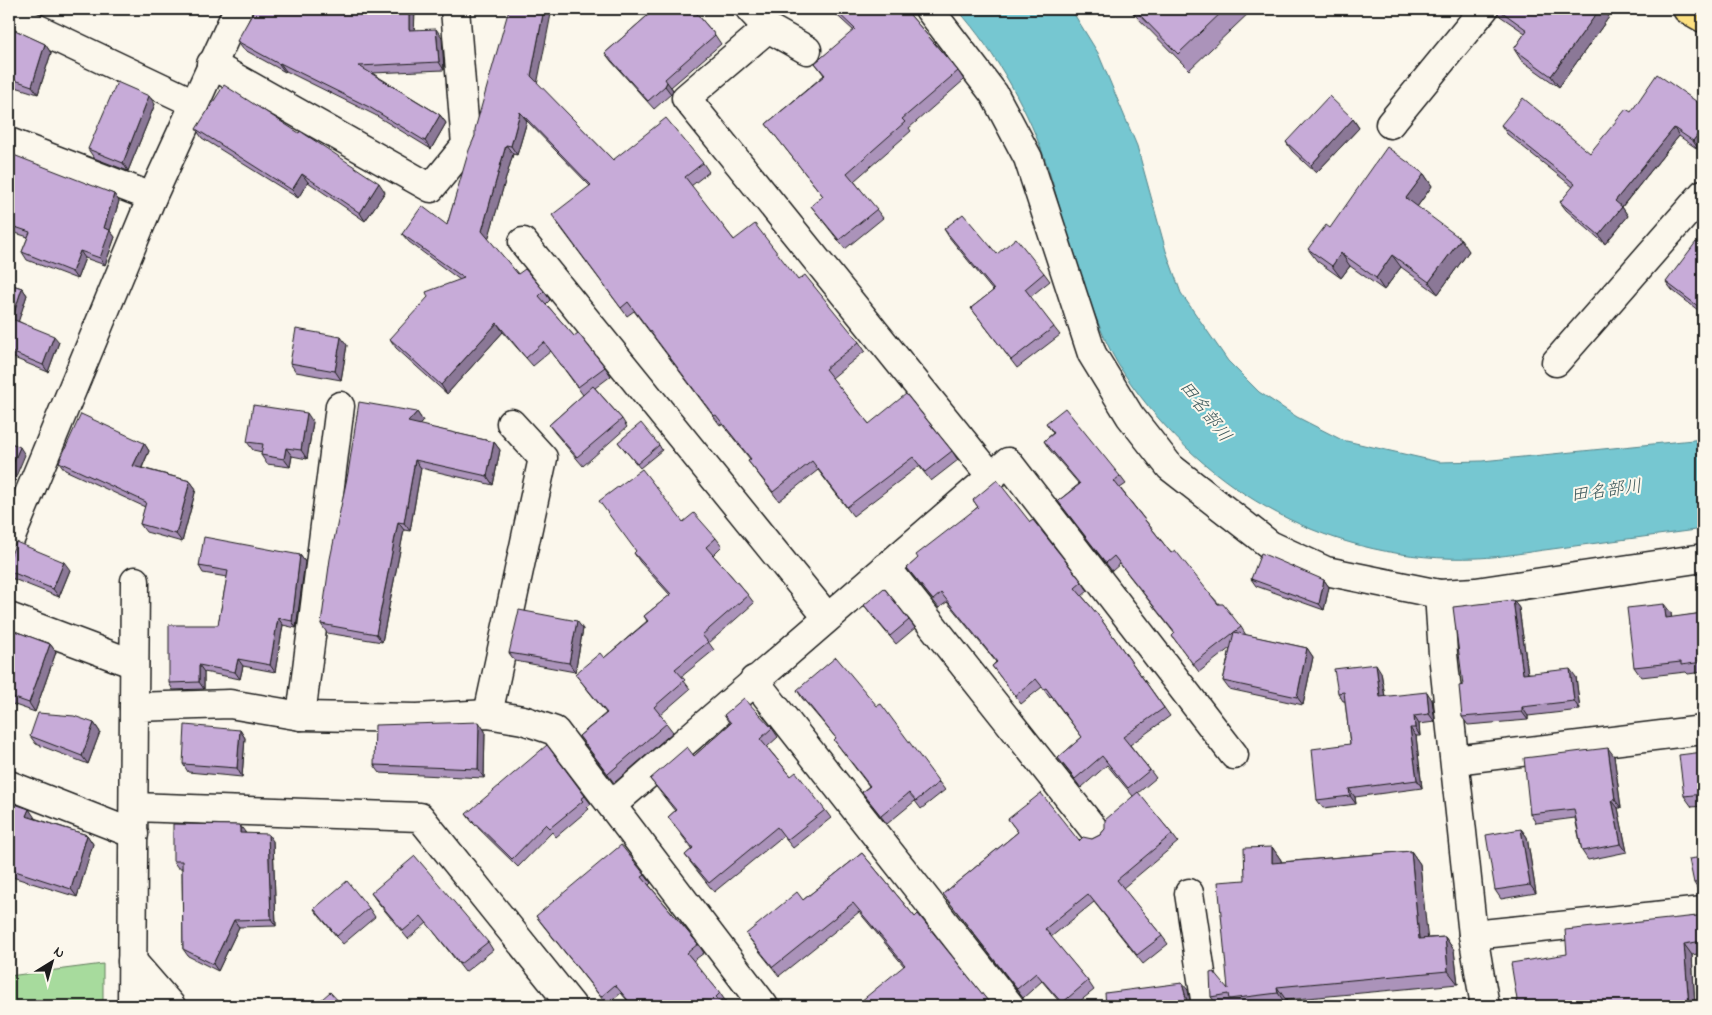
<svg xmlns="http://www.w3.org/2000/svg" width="1712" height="1015" font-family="'Indie Flower','Klee One',sans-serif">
	<rect width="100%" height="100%" fill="#fbf7ec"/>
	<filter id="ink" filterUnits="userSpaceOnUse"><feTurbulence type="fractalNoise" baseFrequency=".02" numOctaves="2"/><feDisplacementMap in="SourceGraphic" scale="10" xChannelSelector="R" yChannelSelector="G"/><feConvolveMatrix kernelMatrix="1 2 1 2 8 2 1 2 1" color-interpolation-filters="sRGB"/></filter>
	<g filter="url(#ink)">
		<polygon fill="#a7db9d" stroke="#627c5c" points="103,964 103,1006 9,1006 9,976"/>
		<path fill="#76c7d1" stroke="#528389" d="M957,9H1071L1098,53L1137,146L1166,251L1181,293L1228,361L1259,392L1297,417L1342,440L1439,462L1482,461L1703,439V529C1653,536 1602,542 1552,549C1527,552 1503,557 1478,558C1333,564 1206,494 1125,375C1105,346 1094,312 1081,279C1067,243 1060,205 1048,168C1029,111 997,54 957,9Z"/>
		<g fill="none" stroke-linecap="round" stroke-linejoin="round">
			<g stroke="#1c1c1c" stroke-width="31">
				<g id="minor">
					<polyline points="750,9 768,28 807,50"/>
					<polyline points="929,9 994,94 1028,158 1092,354 1130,416 1170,467 1270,545 1326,571 1439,594 1476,592 1703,558"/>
					<polyline points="19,20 194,103"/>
					<polyline points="768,28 686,98 991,476"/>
					<polyline points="211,64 431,188 466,145 455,9"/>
					<polyline points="1390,124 1484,9"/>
					<polyline points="9,142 152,197"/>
					<polyline points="523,242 827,617"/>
					<polyline points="1556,362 1703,194"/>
					<polyline points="9,542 152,197 238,9"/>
					<polyline points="886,567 1096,832"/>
					<polyline points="1439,594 1443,654 1473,935 1485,1006"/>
					<polyline points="9,617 134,664"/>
					<polyline points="754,680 1010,1006"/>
					<polyline points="134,707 135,581"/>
					<polyline points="488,714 543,458 511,423"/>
					<polyline points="301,716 340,406"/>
					<polyline points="1455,760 1703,730"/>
					<polyline points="9,785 134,834"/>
					<polyline points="612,805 1008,462 1234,755"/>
					<polyline points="134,807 420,817 572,1006"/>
					<polyline points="1189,893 1206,1006"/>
					<polyline points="1473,935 1703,911"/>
					<polyline points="132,961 171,1006"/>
					<polyline points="132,1006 134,707 230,704 301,716 417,718 488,714 523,720 555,731 764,1006"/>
				</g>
			</g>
			<g stroke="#1c1c1c" stroke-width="31">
				<polyline id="highway" points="1687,9 1703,18"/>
			</g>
			<use href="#minor" stroke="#fbf7ec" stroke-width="28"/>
			<use href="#highway" stroke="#fde080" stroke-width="28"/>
		</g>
		<g fill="#ab93ba" stroke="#1c1c1c">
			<polygon points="305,9 415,9 414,30 442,37 444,70 372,73 440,115 446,123 431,149 375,115 286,71 285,72 243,49 237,41 304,11"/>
			<polygon points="653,9 693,9 715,35 721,44 671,87 673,90 671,94 654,109 611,61 605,53 654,10"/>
			<polygon points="830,9 905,9 958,71 964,80 909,128 911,131 854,181 883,218 845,249 811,206 823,196 766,124 824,75 815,63 854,31"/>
			<polygon points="1129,9 1253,9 1189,70"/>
			<polygon points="1495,9 1603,9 1609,17 1559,87 1521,60 1514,49 1525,33 1500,16"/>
			<polygon points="9,28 45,44 51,53 38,94 9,85"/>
			<polygon points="537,83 613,160 703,163 709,172 691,186 734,240 798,280 859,342 865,351 832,378 869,424 952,451 958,460 931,481 919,466 853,516 818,470 779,501 748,461 750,459 722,424 720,425 634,311 627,316 558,224 590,186 527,121 517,155 513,154 488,239 518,274 544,291 550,300 546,304 574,336 605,367 611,376 595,388 622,419 627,427 583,466 555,433 549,425 583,395 551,351 533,366 503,332 447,394 396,348 390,339 460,280 409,242 402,234 447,225 475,136"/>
			<polygon points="155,104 128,171 94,158 88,149"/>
			<polygon points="1703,106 1703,143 1699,150 1679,136 1622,207 1628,216 1605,244 1566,210 1560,202 1573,187 1507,134 1501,125 1590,153 1631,112"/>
			<polygon points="1353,119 1359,128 1316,173 1292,151 1286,142"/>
			<polygon points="196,129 385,192 365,221 308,182 298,198 202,138"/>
			<polygon points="9,162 114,194 119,201 110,231 115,237 105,265 85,258 77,279 27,260 22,252 28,237 9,231"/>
			<polygon points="1424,174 1432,186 1417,207 1469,251 1438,294 1401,267 1384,290 1350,266 1341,278 1317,261 1308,249 1330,228"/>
			<polygon points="944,229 997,254 1044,273 1050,281 1030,297 1060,335 1017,368 971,308 993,291 949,237"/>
			<polygon points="1703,247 1703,314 1672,290 1666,282"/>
			<polygon points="9,284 22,288 27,295 18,321 59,342 48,372 14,358 12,356 9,354"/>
			<polygon points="347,345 341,380 296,372 290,363"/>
			<polygon points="417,412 423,421 419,425 494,442 500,450 493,485 421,468 410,531 404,530 382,642 327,633 321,624"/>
			<polygon points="313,422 307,459 292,456 290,467 267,464 261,455 262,452 253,450 247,442"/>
			<polygon points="1046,423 1120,476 1126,484 1120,488 1171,553 1241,627 1246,635 1307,648 1313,657 1303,705 1229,689 1223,681 1230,648 1199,672 1172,636 1175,634 1120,564 1112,571 1058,501 1079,484 1049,449 1044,441 1053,433"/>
			<polygon points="618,442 659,445 662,450 640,468"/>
			<polygon points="144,443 149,451 142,468 190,481 196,489 182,542 146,532 140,524 145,507 65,470 59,462"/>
			<polygon points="973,500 1030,522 1082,582 1088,591 1082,596 1098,615 1170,716 1130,745 1150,770 1156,778 1138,793 1172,834 1178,842 1123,888 1162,936 1168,944 1143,964 1094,902 1051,937 1088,981 1094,990 1074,1006 1063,1006 1042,981 1023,998 943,894 1018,832 1008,819 1079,841 1092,839 1100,835 1133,796 1107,765 1081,788 1058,758 1082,737 1051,696 1050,698 1042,687 1021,704 992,666 996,662 947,602 939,608 907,568 978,507"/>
			<polygon points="683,522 716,538 722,546 713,555 748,595 754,603 709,643 714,650 681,677 690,689 660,715 673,732 614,783 579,736 606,713 575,674 604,658 647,621 644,616 670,595 640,562 634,553"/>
			<polygon points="300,555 305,562 296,628 283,625 275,672 243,666 240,679 204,672 204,689 173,690 169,683 218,625 227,577 203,573 199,566"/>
			<polygon points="9,560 70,570 59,597 11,578 9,575"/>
			<polygon points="1251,579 1324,580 1329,587 1324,610 1256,586"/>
			<polygon points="1513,600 1519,608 1528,673 1576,677 1580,710 1528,716 1528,720 1468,725 1462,717"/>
			<polygon points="864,605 909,620 915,628 896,644 870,613"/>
			<polygon points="1671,613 1671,618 1703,613 1703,672 1688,674 1686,672 1641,677 1634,667"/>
			<polygon points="9,629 50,644 56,652 35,712 9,703"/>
			<polygon points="583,629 575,672 515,661 509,653"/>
			<polygon points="1381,672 1385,696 1432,700 1435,722 1419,724 1420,736 1416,736 1422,788 1355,797 1356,804 1323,808 1317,800 1350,744 1345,701 1343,701 1338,693"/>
			<polygon points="797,690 939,782 945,790 921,809 915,801 887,824 862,792 869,786 840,748 834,740 836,738 802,698"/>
			<polygon points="724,715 772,728 778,737 767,747 791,776 825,810 831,818 793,848 783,836 714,892 691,863 685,855 692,849 668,817 675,811 650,779 694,756 730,724"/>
			<polygon points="94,723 100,732 88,764 36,744 30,736"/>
			<polygon points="240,730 245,738 242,777 188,772 183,764"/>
			<polygon points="485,731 484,778 380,773 374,765"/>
			<polygon points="1703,752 1703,806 1692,807 1684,796"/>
			<polygon points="1614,756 1621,808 1618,808 1627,852 1588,860 1582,851 1575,818 1536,823 1530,814"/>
			<polygon points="585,796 591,804 587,807 589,809 556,837 552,832 518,867 472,822 466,814"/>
			<polygon points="9,802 29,809 34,818 87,835 93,844 77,897 9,876"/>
			<polygon points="1521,829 1527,837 1536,893 1501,899 1495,890"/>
			<polygon points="245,832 245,833 273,841 276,926 239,927 218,971 188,956 183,949 182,868 178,868 173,861"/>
			<polygon points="1272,847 1281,860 1281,862 1411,851 1420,864 1427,938 1445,937 1454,950 1458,984 1286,1000 1287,1006 1218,1006 1211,997 1228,989 1245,880"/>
			<polygon points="862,853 915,917 992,1006 904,966 859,912 779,976 752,942 746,934 803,900"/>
			<polygon points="1703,857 1703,887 1697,888 1694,883"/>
			<polygon points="645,875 651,883 649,885 698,944 704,953 693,961 720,993 726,1002 723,1004 724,1006 632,1006 621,993 607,1005 542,924 536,916"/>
			<polygon points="371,893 488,942 493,950 465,972 427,923 408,939 376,900"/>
			<polygon points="369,908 375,917 343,944 320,917 314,909"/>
			<polygon points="1703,912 1703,953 1692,955 1695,1006 1518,1006 1567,954 1697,916"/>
		</g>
		<g fill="#8b7897" stroke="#1c1c1c">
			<polygon points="409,9 415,9 414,38 409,30"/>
			<polygon points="544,9 552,9 537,85 531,76"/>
			<polygon points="1600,9 1603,9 1609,17 1559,87 1551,76"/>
			<polygon points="436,29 442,37 444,70 439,62"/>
			<polygon points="45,44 51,53 38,94 32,86"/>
			<polygon points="280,63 286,71 285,72 279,64"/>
			<polygon points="667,82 673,90 671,94 665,86"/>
			<polygon points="149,96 155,104 128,171 123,163"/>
			<polygon points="520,112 527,121 517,155 511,146"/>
			<polygon points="440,115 446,123 431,149 425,141"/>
			<polygon points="1353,119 1359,128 1316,173 1311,165"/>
			<polygon points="1703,127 1703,143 1699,150 1693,141"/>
			<polygon points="1674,128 1679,136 1620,209 1615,201"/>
			<polygon points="506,145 513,154 488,240 482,231"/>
			<polygon points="302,174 308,182 298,198 292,190"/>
			<polygon points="1424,174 1432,186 1414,211 1406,198"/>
			<polygon points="379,183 385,192 365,221 360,213"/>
			<polygon points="114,194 119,201 110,231 115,237 105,265 100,258 104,228"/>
			<polygon points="1622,207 1628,216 1605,244 1599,235"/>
			<polygon points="1461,239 1469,251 1438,294 1429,282"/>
			<polygon points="80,251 85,258 77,279 72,272"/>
			<polygon points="1341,253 1350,266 1341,278 1332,266"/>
			<polygon points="1392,255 1401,267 1384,290 1376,278"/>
			<polygon points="22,288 27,295 17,326 12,319"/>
			<polygon points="497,323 503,332 447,394 441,385"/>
			<polygon points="54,336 59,342 48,372 43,365"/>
			<polygon points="341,337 347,345 341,380 335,371"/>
			<polygon points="417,412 423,421 414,431 408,422"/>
			<polygon points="307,413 313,422 307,459 301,450"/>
			<polygon points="494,442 500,450 493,485 487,476"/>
			<polygon points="144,443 149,451 139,474 133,466"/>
			<polygon points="20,447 25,455 9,493 9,473"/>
			<polygon points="286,448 292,456 290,467 284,459"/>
			<polygon points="415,460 421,468 410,531 404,523"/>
			<polygon points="190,481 196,489 182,542 176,534"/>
			<polygon points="398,522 404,530 382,642 376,634"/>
			<polygon points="300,555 305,562 296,628 292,621"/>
			<polygon points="64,562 70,570 59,597 53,589"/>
			<polygon points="1324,580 1329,587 1324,610 1319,604"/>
			<polygon points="1513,600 1519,608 1529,682 1523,674"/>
			<polygon points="1664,604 1671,613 1673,628 1666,618"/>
			<polygon points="278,618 283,625 275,672 270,665"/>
			<polygon points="577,621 583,629 575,672 569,663"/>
			<polygon points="50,644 56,652 35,712 29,703"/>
			<polygon points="1307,648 1313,657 1303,705 1297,697"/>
			<polygon points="238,659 243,666 240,679 235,672"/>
			<polygon points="1376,664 1381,672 1386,704 1380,697"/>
			<polygon points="199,665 204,672 204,689 199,682"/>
			<polygon points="1570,669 1576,677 1580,710 1574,701"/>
			<polygon points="1427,692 1432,700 1435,722 1429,714"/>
			<polygon points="1522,707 1528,716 1528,720 1522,712"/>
			<polygon points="1414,716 1419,724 1420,736 1415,728"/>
			<polygon points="479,722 485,731 484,778 478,769"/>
			<polygon points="94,723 100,732 88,764 82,756"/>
			<polygon points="1410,728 1416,736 1422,788 1417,780"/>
			<polygon points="240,730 245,738 242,777 237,768"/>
			<polygon points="1608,748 1614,756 1621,808 1615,800"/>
			<polygon points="1349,789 1355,797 1356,804 1350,796"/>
			<polygon points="1612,800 1618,808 1627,852 1621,844"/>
			<polygon points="29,809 35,818 32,824 26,816"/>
			<polygon points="240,825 245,832 245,840 240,833"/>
			<polygon points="1521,829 1527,837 1536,893 1530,885"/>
			<polygon points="268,834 273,841 276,926 271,919"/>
			<polygon points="87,835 93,844 77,897 71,889"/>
			<polygon points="1272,847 1281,860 1282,876 1272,863"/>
			<polygon points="1411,851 1420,864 1429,952 1419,939"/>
			<polygon points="234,920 239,927 218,971 213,964"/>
			<polygon points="1445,937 1454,950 1458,984 1448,971"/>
			<polygon points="1684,944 1692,955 1695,1006 1689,1006"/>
			<polygon points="1182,983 1188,990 1191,1006 1188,1006"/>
			<polygon points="1277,987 1286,1000 1287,1006 1278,993"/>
		</g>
		<g fill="#c7abd8" stroke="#1c1c1c">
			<polygon points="255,9 298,9 304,11 305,9 409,9 409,30 436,29 439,62 359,66 440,115 425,141 369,107 280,63 279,64 237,41"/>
			<polygon points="509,9 544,9 531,76 613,160 666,118 703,163 685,177 734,240 755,224 798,280 805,275 859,342 825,369 869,424 906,394 952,451 925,472 913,457 847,507 812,461 773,492 748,461 751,459 716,415 714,416 628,302 621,308 552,215 591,185 520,112 511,146 506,145 482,231 518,274 525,269 544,291 539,296 574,336 578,333 605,367 578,387 544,342 526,358 497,323 441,385 390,339 428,297 426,292 464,278 402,234 422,206 447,225 469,150 475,136 475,129"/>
			<polygon points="655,9 693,9 715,35 665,79 667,82 665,86 648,101 605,53"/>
			<polygon points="834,9 905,9 958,71 902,119 905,122 847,173 877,209 839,240 811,206 823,196 766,124 825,75 815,63 855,29"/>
			<polygon points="1134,9 1225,9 1178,54"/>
			<polygon points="1498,9 1600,9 1551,76 1514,49 1527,30"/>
			<polygon points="9,28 15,30 45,44 32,86 9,78"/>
			<polygon points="1657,74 1703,106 1703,127 1693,141 1674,128 1615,201 1622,207 1599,235 1560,202 1575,184 1501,125 1523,98 1590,153 1626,109 1631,112"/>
			<polygon points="117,82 149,96 123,163 88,149"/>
			<polygon points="224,85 299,133 300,131 379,183 360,213 302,174 292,190 196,129"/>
			<polygon points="1329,96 1353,119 1311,165 1286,142"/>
			<polygon points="1387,147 1424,174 1406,198 1461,239 1429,282 1392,255 1376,278 1341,253 1332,266 1308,249 1326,225 1330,228"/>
			<polygon points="11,154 114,194 104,228 110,230 100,258 80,251 72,272 22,252 30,232 9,225 9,162"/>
			<polygon points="963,214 997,254 1016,238 1044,273 1025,289 1054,327 1011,360 971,308 994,290 944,229"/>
			<polygon points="1696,242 1703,247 1703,310 1666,282"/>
			<polygon points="9,284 22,288 12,319 54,336 43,365 9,351 10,350 9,349"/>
			<polygon points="296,329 341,337 335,371 290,363"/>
			<polygon points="593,386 622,419 577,457 549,425"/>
			<polygon points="359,402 417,412 408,422 494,442 487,476 415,460 404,523 398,522 376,634 321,624 330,559 348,473"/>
			<polygon points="253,405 307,413 301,450 286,448 284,459 261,455 263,444 247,442"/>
			<polygon points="1065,408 1120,476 1114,481 1171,553 1175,550 1218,604 1223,604 1241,627 1193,664 1172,636 1175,633 1114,556 1106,563 1058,501 1080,484 1044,441 1054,433 1046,423"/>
			<polygon points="81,414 144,443 133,466 190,481 176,534 140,524 146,502 59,462"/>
			<polygon points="641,423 659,445 637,464 618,442"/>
			<polygon points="9,442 20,447 9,473"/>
			<polygon points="642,469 683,522 694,513 716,538 706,547 748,595 702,635 708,642 675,669 685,680 654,707 667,723 608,774 579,736 607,713 575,674 600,653 604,658 648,621 644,616 671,594 634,553 636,551 599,501"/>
			<polygon points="997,480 1030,522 1033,520 1082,582 1075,588 1098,615 1164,708 1123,737 1150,770 1128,788 1102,756 1075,779 1058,758 1082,737 1046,688 1044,689 1036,679 1015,696 992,666 997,662 941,593 933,600 907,568 918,558 916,555 978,507 973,500"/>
			<polygon points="204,537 300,555 292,621 278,618 270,665 238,659 235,672 199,665 199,682 169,683 169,625 218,625 228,571 199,566"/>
			<polygon points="16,542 64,562 53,589 9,571 9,560"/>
			<polygon points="1261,553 1324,580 1319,604 1251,579"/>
			<polygon points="884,588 909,620 890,636 864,605"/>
			<polygon points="1513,600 1523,674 1570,669 1574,701 1522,707 1522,712 1462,717 1459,686 1463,685 1453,607"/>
			<polygon points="1664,604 1666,618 1703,613 1703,662 1681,665 1681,662 1634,667 1627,608"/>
			<polygon points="519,610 577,621 569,663 509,653"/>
			<polygon points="9,629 50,644 29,703 9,696"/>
			<polygon points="1234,632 1307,648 1297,697 1223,681"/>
			<polygon points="836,657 877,706 881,704 939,782 916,801 909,793 881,816 862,792 870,786 834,740 836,738 797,690"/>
			<polygon points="1376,664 1380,697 1427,692 1429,714 1414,716 1415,728 1410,728 1417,780 1349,789 1350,796 1317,800 1312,749 1350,744 1344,692 1338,693 1334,669"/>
			<polygon points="744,698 772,728 760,739 791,776 796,772 825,810 787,840 777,827 709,883 685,855 693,848 668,817 676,810 650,779 687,747 694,756 731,723 724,715"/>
			<polygon points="38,713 74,716 94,723 82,756 30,736"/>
			<polygon points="479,722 478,769 374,765 375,725"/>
			<polygon points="185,725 240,730 237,768 183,764"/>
			<polygon points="547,745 585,796 581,799 583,801 550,828 546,824 512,859 466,814"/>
			<polygon points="1608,748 1615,800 1612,800 1621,844 1582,851 1574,809 1530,814 1524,758"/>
			<polygon points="1703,752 1703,794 1684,796 1679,755"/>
			<polygon points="1138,792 1172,834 1117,880 1162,936 1137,955 1088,894 1045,929 1088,981 1062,1003 1036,973 1017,989 943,894 1018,832 1008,819 1041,793 1079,841 1083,837 1092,839 1100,835 1105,829 1105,820"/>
			<polygon points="9,802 29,809 26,816 87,835 71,889 9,869"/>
			<polygon points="173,824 240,825 240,833 268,834 271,919 234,920 213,964 183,949 182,861 173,861"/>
			<polygon points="1521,829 1530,885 1495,890 1486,835"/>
			<polygon points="621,845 645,875 642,877 698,944 687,953 720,993 716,997 724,1006 633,1006 615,985 601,997 536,916"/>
			<polygon points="1272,847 1272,863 1411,851 1419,939 1445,937 1448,971 1277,987 1278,993 1229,999 1228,994 1211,997 1210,973 1214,972 1228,989 1218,882 1245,880 1244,848"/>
			<polygon points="862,853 915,917 918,914 992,1006 855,1006 905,965 853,903 773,967 746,934 797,892 803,900"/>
			<polygon points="415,856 488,942 460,964 421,916 403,931 371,893"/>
			<polygon points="1703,857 1703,882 1694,883 1689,859"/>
			<polygon points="347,881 369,908 337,936 314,909"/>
			<polygon points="1703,912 1703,941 1684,944 1689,1006 1518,1006 1511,963 1567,954 1565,930 1697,916"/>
			<polygon points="1182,983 1188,1006 1106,1006 1105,993"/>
			<polygon points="330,992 343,1006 314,1006"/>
		</g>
	</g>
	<g text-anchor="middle" stroke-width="4" stroke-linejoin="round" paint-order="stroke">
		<g font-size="18" font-style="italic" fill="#3c585b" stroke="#fbf7ec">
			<text transform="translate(1206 411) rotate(52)" y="6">田名部川</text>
			<text transform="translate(1606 490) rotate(-8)" y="6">田名部川</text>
		</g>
	</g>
	<rect width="1712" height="1015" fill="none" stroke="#fbf7ec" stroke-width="30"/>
	<rect x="15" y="15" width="1682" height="985" fill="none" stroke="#1c1c1c" stroke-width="2" filter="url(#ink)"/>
	<g transform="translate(52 962) rotate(37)" stroke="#fbf7ec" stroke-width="4" paint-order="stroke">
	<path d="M0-4L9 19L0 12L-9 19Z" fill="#1c1c1c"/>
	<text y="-8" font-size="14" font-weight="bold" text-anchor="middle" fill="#1c1c1c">N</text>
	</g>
</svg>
